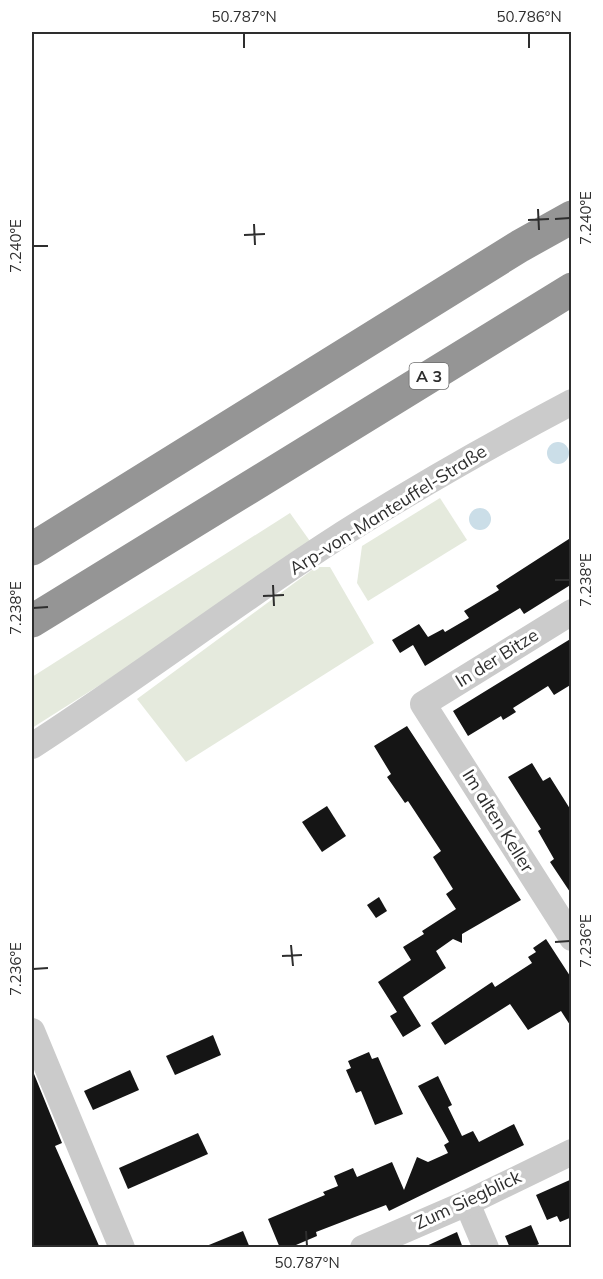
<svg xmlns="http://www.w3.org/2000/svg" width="603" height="1279" font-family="Mulish,sans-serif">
	<rect width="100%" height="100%" fill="#fff"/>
	<g fill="#e5eadd">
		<polygon points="440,498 467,540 368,601 357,583 362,546"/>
		<polygon points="290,513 312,544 122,671 32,728 32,677"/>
		<polygon points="316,567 330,567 374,643 186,762 137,699"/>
	</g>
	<g fill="#cbdee8">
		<circle cx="558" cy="453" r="11"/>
		<circle cx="480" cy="519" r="11"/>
	</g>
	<g fill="#151515">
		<polygon points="572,537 572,584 524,614 520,608 425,666 413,645 400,653 392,640 419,624 428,637 443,629 445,632 469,618 464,611 499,590 496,586"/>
		<polygon points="572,638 572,684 554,695 548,686 513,708 516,712 503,720 501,716 468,736 453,711"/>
		<polygon points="407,726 521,900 462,934 462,943 453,939 436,951 446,968 403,997 421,1026 403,1037 390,1016 397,1012 378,982 411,960 403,947 424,934 422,931 456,909 446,894 453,889 433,857 441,851 408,801 405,803 387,777 391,774 374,746"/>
		<polygon points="532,763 543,781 550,777 572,812 572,895 550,862 554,859 538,831 541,829 508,777"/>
		<polygon points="327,806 346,836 322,852 302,822"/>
		<polygon points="379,897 387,911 376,918 367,905"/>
		<polygon points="546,939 572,979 572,1028 561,1011 528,1030 510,1004 445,1045 431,1023 492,982 495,987 532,963 528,957 536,952 533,948"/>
		<polygon points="213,1035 221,1055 175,1075 166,1056"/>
		<polygon points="369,1052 372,1059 378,1057 403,1114 375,1125 361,1091 356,1093 346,1070 351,1068 348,1061"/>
		<polygon points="32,1069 62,1143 55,1146 100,1248 32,1248"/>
		<polygon points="130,1070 139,1090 93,1110 84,1091"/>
		<polygon points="438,1076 452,1105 448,1107 462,1136 473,1131 479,1142 514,1124 524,1145 389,1211 386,1205 316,1232 317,1236 289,1248 280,1248 268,1219 325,1195 323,1192 338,1186 334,1176 353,1168 357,1177 392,1162 404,1190 417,1157 428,1162 448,1153 444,1145 449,1142 418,1086"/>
		<polygon points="198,1133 208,1154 128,1189 119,1168"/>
		<polygon points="572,1179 572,1217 560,1222 557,1216 547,1220 536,1195"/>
		<polygon points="531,1225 539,1244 531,1248 510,1248 505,1236"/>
		<polygon points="243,1231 250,1248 204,1248 204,1247"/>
		<polygon points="457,1232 463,1248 422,1248"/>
	</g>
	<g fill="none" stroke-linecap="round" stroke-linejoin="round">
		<g stroke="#cbcbcb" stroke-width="26">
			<polyline points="572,612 423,704 572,938"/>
			<path d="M32,746C131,682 225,611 324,546C404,494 487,447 572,402"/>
			<polyline points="32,1031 122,1248"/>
			<polyline points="467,1203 486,1248"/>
			<polyline points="363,1248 467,1203 572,1152"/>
		</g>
		<g stroke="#959595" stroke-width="33">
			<polyline points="32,549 520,246 572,217"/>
			<polyline points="32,621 572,289"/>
		</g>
	</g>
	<path fill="none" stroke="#2e2e2e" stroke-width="2" d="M244,33V48M529,33V48M538,209L539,230M555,219L570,218M528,220L549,219M254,224L255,245M244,235L265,234M33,246H48M555,580H570M273,585L274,606M263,596L284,595M33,608L48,607M555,942L570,941M291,945L293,966M282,956L302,955M33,969L48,968M306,1231L307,1246"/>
	<g text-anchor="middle" stroke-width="6" stroke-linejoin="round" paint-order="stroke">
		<rect fill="#fff" stroke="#6d6d6d" stroke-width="1.5" x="409.5" y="363" width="39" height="26" rx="4.5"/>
		<g font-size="16" font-weight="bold" fill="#2e2e2e">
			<text x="429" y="382">A 3</text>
		</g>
		<g font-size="18" fill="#2e2e2e" stroke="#fff">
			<text transform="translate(388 510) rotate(-32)" y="6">Arp-von-Manteuffel-Straße</text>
			<text transform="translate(497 658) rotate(-32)" y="6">In der Bitze</text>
			<text transform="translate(498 821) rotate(58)" y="6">Im alten Keller</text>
			<text transform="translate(468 1200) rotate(-25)" y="6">Zum Siegblick</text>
		</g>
	</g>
	<rect width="603" height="1279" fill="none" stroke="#ffffff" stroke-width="66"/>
	<rect x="33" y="33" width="537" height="1213" fill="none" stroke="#2e2e2e" stroke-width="2"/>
	<g font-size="15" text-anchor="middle" fill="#2e2e2e">
		<text x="244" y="22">50.787°N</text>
		<text x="529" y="22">50.786°N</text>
		<text transform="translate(586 218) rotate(-90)" y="5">7.240°E</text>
		<text transform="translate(16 246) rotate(-90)" y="5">7.240°E</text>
		<text transform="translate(586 580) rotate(-90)" y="5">7.238°E</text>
		<text transform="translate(16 608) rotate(-90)" y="5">7.238°E</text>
		<text transform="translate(586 941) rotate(-90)" y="5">7.236°E</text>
		<text transform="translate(16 969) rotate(-90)" y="5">7.236°E</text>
		<text x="307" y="1268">50.787°N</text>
	</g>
</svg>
